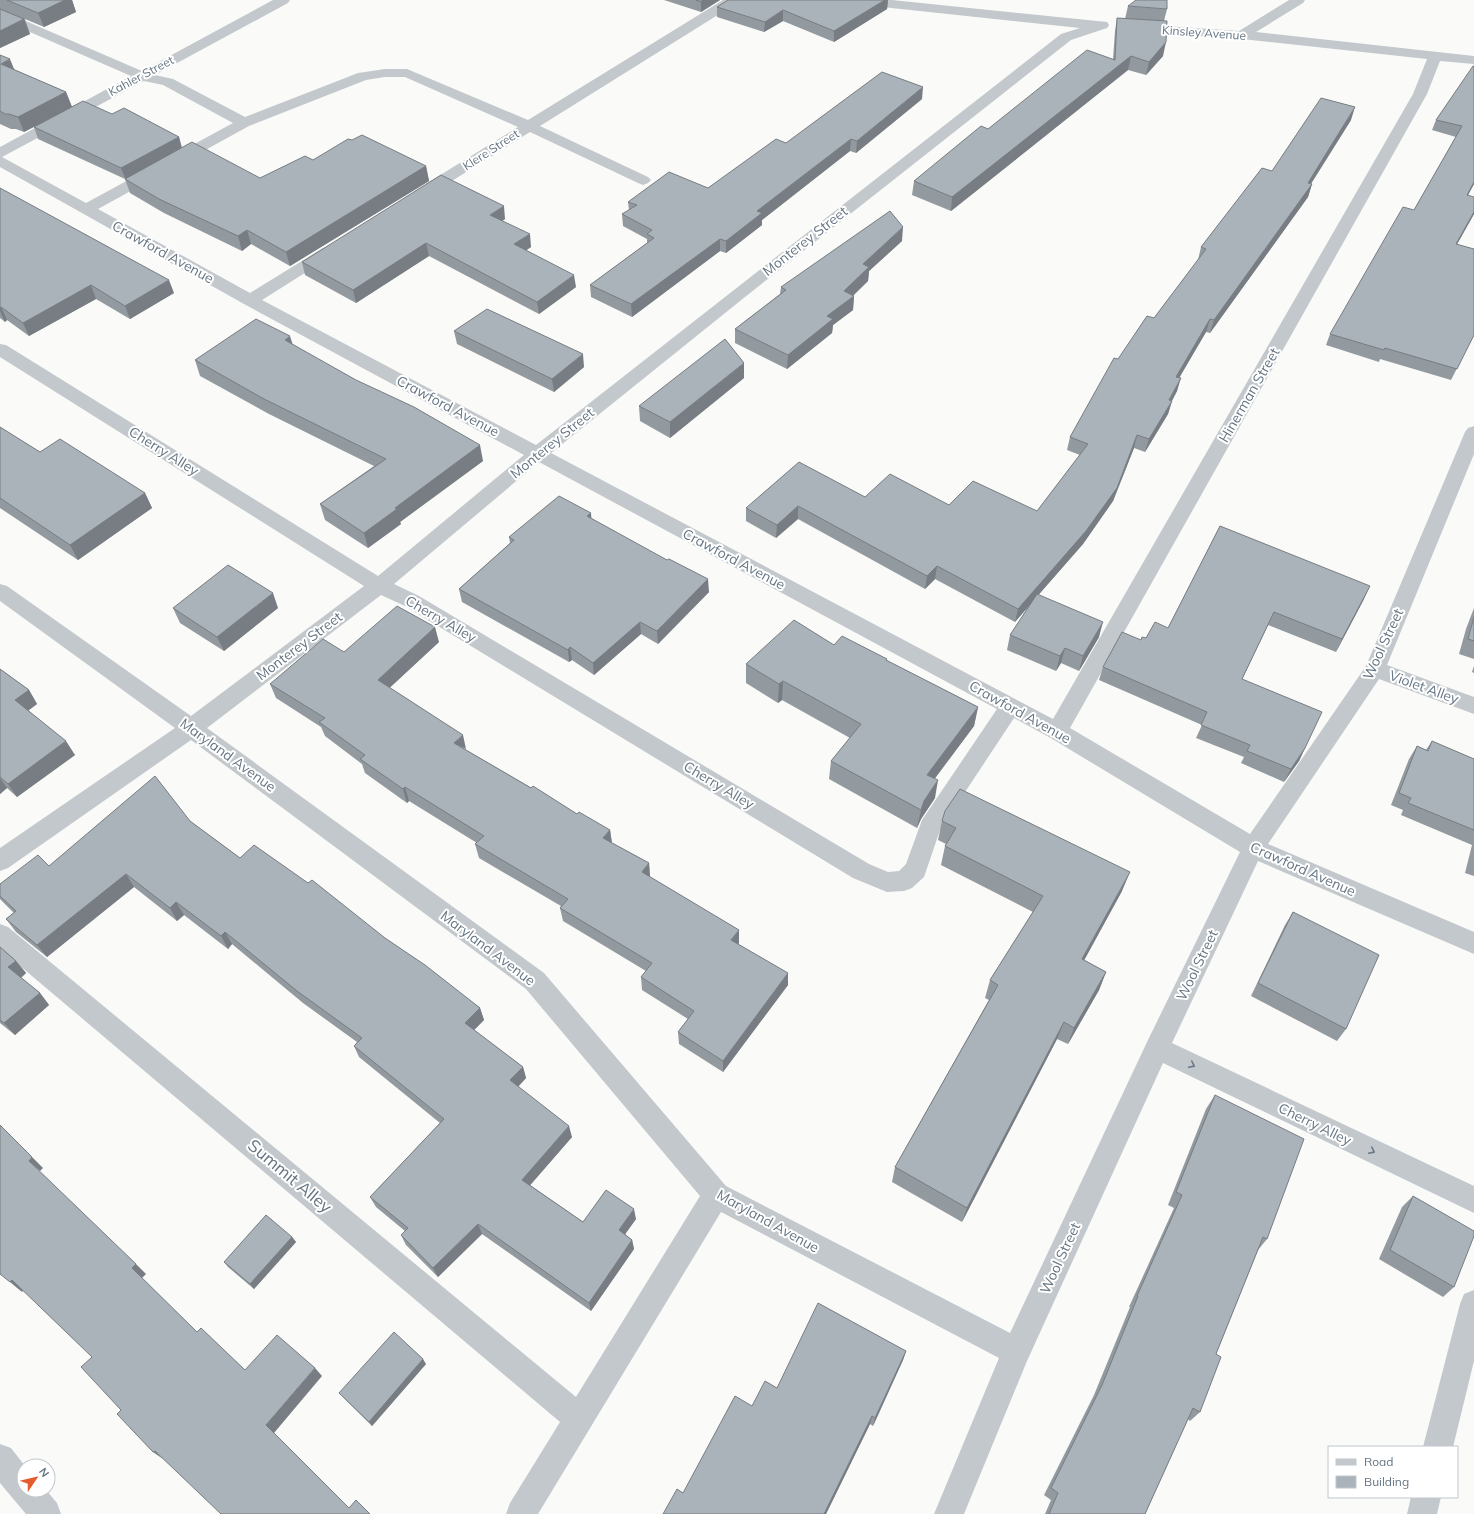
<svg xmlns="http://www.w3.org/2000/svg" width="1474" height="1514" font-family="Mulish,sans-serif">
	<rect width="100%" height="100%" fill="#fafaf8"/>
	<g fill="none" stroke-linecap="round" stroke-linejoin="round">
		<g fill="#c3c8cc" fill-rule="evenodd">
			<path d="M273,0H290L288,3L155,75L173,79L245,117L358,73L385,69H407L528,120L723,0H739L737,3L540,126L648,177L651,180L648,183L643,185L638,183L530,132L428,196L422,198L416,196L414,193L416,190L518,127L405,77H385L366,80L249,126L98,209L250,293L323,248L329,246L335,248L337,251L335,254L262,300L536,445L1061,34L1080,28L854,4L849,3L847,0H892L1107,22L1109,25L1107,28L1071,40L745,297L551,453L1053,719L1413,94L1427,59L1242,39L1136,32L1131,31L1129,28L1131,25L1136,24L1239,31L1289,0H1305L1303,3L1256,32L1474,56V64L1440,61L1427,94L1070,728L1250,834L1366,666L1465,432L1468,428L1474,426V454L1387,665L1474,697V714L1379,679L1268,844L1474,932V954L1258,861L1172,1043L1474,1186V1213L1163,1063L1027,1361L964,1514H934L999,1358L721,1212L538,1514H506L510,1503L560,1422L0,949V924L8,927L576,1397L700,1196L526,989L191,740L8,868L0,871V848L175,728L0,601V584L7,586L191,716L364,586L0,357V344L6,345L378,576L524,455L244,304L0,167V147L131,76L0,19V10L142,71ZM144,81L163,85L233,123L86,203L2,157ZM539,462L997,709L922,820L906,864L899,871L888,872L869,864L419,596L394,584ZM381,595L405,606L853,878L887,892L904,891L912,888L924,877L940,830L1014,718L1049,737L1240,852L1148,1040L1010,1333L726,1186L544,973L207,728Z"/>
			<polygon points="1474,1290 1474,1361 1453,1447 1423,1447 1460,1304 1464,1294"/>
			<polygon points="0,1444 11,1448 25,1466 24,1466 24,1490 46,1490 57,1503 61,1514 26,1514 0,1483"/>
			<polygon points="1411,1497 1441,1497 1437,1514 1407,1514"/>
		</g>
	</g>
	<g fill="#929a9f">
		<polygon points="0,0 72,0 76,12 44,27 25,19 30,34 0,48"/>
		<polygon points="664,0 720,0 701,12"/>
		<polygon points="728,0 888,0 887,9 834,42 783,21 764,32 717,17 717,7"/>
		<polygon points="1128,6 1167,9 1164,21 1163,56 1146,75 1128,70 951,211 912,195 914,181 988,129 1113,59 1115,31 1117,18 1125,19"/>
		<polygon points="0,55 15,70 66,92 72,107 24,132 16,129 11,129 0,124"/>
		<polygon points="1474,66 1474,184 1468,195 1474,214 1457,244 1474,335 1451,380 1380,359 1379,362 1326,345 1330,334 1414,210 1456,137 1432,130 1436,120"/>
		<polygon points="922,99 856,153 850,151 762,220 762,225 726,253 720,251 632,317 591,297 590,285 647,243 647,239 623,226 622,214 629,210 628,202 708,188 786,143"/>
		<polygon points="112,114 179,137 182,148 260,178 313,160 352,140 426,166 429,181 290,266 251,244 242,251 164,213 130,193 125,179 38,139 34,127"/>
		<polygon points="1351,120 1311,184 1312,184 1308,197 1210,333 1206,332 1179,378 1177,391 1172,401 1168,414 1145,452 1134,448 1113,501 1083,544 1038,595 1099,637 1079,671 1061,663 1056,671 1007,650 1010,635 1030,605 1015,622 935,579 925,589 798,519 776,538 746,521 746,508 865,497 949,505 1037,511 1080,455 1067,450 1070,437 1118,359 1154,318 1198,260 1201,247 1272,171"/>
		<polygon points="0,188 174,293 130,319 96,299 29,336 7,320 5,322 0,318"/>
		<polygon points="505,219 502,221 531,247 526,250 576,287 539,314 429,256 356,303 305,275 302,262"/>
		<polygon points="902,241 869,271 868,281 853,296 854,296 853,310 833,325 832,333 787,369 735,343 735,329 780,294 781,287"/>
		<polygon points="454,331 584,367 554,392 457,344"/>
		<polygon points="292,344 483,461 400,522 401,524 368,548 325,520 320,504 374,466 269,414 200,376 195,360"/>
		<polygon points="744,378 670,438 640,421 639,406"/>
		<polygon points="0,427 40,452 145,493 152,508 78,560 0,508"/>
		<polygon points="591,513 591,518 709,592 658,644 641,634 594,675 572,660 569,662 462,602 459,589 510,543 509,537"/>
		<polygon points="1220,526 1364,599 1336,652 1268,625 1242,679 1305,748 1299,761 1284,782 1241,763 1244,757 1196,738 1202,725 1099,680 1103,667 1141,640 1146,638 1168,628"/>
		<polygon points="173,608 278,608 224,651 180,623"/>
		<polygon points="1474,608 1474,659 1459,654 1466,629"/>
		<polygon points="439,642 389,688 466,750 577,814 610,830 612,843 649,863 650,877 739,943 738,944 788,985 723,1072 679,1044 678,1032 688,1019 642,990 641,977 646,971 563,921 560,908 561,906 479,858 475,844 477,843 409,801 407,803 365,773 362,764 325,736 321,727 276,698 270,684 344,652"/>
		<polygon points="834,645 887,659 887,661 978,707 974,726 935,778 935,798 921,819 917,828 829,779 831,761 850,738 782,700 778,703 746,683 746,664"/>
		<polygon points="1474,666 1474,673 1472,672"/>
		<polygon points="0,669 29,690 37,704 28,710 75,755 17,797 7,788 0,794"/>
		<polygon points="1432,741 1474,759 1474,876 1465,873 1472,845 1401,815 1403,810 1391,805 1409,759 1417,746 1426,750"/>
		<polygon points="190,821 240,858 385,938 480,1008 484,1020 474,1030 523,1067 526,1078 518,1087 572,1137 530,1185 583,1222 636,1219 625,1234 632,1240 634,1249 591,1311 482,1234 438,1277 406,1245 401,1235 405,1231 376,1207 370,1197 440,1123 359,1057 354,1046 357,1042 303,1003 232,944 228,949 184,915 177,921 134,887 47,957 16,932 6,919 14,913 0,899 0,884 49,866"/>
		<polygon points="942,821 1122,891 1084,960 1106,972 1099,990 1068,1044 1057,1039 962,1222 892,1182 895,1167 989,1000 985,998 990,980 1033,912 941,865 945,846 946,844 938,840"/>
		<polygon points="1293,912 1346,1029 1337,1041 1251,996 1285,925"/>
		<polygon points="0,947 16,961 26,973 21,978 40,993 49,1005 15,1035 0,1023"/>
		<polygon points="1215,1095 1267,1239 1258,1250 1216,1354 1200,1412 1190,1421 1188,1419 1145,1514 1045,1514 1051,1500 1044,1495 1094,1395 1130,1307 1129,1307 1174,1208 1168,1205 1206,1109"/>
		<polygon points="1413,1196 1454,1287 1443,1297 1379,1259 1402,1207"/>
		<polygon points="292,1237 296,1242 254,1289 228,1267 224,1262"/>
		<polygon points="906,1351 903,1360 873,1426 870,1424 826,1514 663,1514 683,1493 752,1406 777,1388"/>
		<polygon points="426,1364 372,1426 339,1393"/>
	</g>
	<g fill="#777d82">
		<polygon points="65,0 72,0 76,12 44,27 38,13"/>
		<polygon points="703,0 720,0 701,12 701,2"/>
		<polygon points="885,0 888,0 887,9 834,42 834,31"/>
		<polygon points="783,10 783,21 764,32 765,22"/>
		<polygon points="24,19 30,34 0,48 0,31"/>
		<polygon points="1166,42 1163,56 1146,75 1149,62"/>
		<polygon points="1131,56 1128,70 951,211 952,197"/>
		<polygon points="10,59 16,74 1,64"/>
		<polygon points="923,87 922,99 856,153 857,141"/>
		<polygon points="66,92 72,107 24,132 18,117"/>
		<polygon points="1355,107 1351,120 1303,196 1308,183"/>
		<polygon points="179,137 182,149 126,180 121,168"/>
		<polygon points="851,139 850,151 762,220 762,225 726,253 726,241 757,211"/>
		<polygon points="426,166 429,181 290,266 286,252"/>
		<polygon points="1474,182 1474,184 1462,206 1467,195"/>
		<polygon points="1312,184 1308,197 1210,333 1214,320"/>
		<polygon points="504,206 505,219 492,228 490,215"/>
		<polygon points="1474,212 1474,214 1451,255 1456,244"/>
		<polygon points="903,227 902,241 869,271 868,281 848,300 854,296 853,310 833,325 832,333 787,369 788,355 827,316 863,264"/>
		<polygon points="247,230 251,244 242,251 238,236"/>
		<polygon points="530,234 531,247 516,257 514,244"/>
		<polygon points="720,239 720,251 632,317 631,304"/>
		<polygon points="426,243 429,256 356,303 353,290"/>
		<polygon points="574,275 576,287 539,314 537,302"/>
		<polygon points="169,280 174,293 130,319 125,306"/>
		<polygon points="91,285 96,299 29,336 23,323"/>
		<polygon points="1,307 7,320 5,322 0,311 0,308"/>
		<polygon points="1210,319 1206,332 1172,390 1176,377"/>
		<polygon points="290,336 295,352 285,340"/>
		<polygon points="583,354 584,367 554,392 552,379"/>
		<polygon points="744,363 744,378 670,438 670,422"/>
		<polygon points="1181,378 1177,391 1170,404 1172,401 1168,414 1145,452 1149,439"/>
		<polygon points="1137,435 1134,448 1113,501 1083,544 1015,622 1018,609"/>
		<polygon points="480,445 483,461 400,522 401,524 368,548 364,533 395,508"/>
		<polygon points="145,493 152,508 78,560 70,545"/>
		<polygon points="798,506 798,519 776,538 777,525"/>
		<polygon points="591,513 592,526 587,516"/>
		<polygon points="937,566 935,579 925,589 927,576"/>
		<polygon points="708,579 709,592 658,644 657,631"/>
		<polygon points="1370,586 1364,599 1336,652 1342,639"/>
		<polygon points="273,593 278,608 224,651 217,637"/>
		<polygon points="1274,612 1268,625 1236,692 1242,679"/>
		<polygon points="640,622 641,634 594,675 593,663"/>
		<polygon points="1103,622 1099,637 1079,671 1083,656"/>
		<polygon points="435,627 439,642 382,695 378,680"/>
		<polygon points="570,647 572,660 569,662 568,650"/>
		<polygon points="1065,648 1061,663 1056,671 1060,656"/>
		<polygon points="783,681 782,700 778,703 779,684"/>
		<polygon points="29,690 37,704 24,714 15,700"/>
		<polygon points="978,707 974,726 924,793 927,775"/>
		<polygon points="463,735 466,749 454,743"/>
		<polygon points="66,741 75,755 17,797 8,784"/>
		<polygon points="1305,748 1299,761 1284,782 1291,769"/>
		<polygon points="0,778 7,788 0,794"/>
		<polygon points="938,780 935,798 921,819 917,828 921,810 924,801"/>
		<polygon points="405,787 409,801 407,803 403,789"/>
		<polygon points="610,830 612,844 603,838"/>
		<polygon points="649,863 650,877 643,886 642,872"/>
		<polygon points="1130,872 1122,891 1075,977 1082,959"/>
		<polygon points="126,874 134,887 47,957 37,945"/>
		<polygon points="176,902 184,915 177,921 170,908"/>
		<polygon points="739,930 739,943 731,952 731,940"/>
		<polygon points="225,932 232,944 228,949 221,936"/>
		<polygon points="16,961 26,973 18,980 8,967"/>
		<polygon points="1106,972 1099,990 1068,1044 1074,1028"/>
		<polygon points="788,973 788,985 723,1072 723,1061"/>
		<polygon points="40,993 49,1005 15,1035 4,1023"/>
		<polygon points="480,1008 484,1020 469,1035 465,1023"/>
		<polygon points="1064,1022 1057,1039 962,1222 967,1208"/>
		<polygon points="523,1067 526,1078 513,1092 510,1080"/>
		<polygon points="569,1126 572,1137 526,1190 522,1180"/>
		<polygon points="32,1157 43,1168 40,1171 29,1161"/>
		<polygon points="634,1209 636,1219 621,1240 619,1230"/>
		<polygon points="478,1224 482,1234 438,1277 433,1268"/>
		<polygon points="292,1237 296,1242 254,1289 250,1284"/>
		<polygon points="632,1240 634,1249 591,1311 589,1303"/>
		<polygon points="136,1264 146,1274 142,1278 132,1268"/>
		<polygon points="12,1280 24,1289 22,1292 10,1282"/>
		<polygon points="906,1351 903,1360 873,1426 875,1418"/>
		<polygon points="423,1359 426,1364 372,1426 369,1422"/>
		<polygon points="315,1368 322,1376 274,1433 356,1514 266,1425"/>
		<polygon points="872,1416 870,1424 826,1514 824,1514"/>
		<polygon points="155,1451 163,1459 153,1452"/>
	</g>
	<g fill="#aab3b9" stroke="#777d82">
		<polygon points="7,0 65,0 38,13"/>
		<polygon points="696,0 703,0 701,2"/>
		<polygon points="728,0 885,0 834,31 783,10 765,22 717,7"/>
		<polygon points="1136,0 1167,0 1167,9 1128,6"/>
		<polygon points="0,9 24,19 0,31"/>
		<polygon points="1117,18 1167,21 1166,42 1149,62 1131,56 952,197 914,181 981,126 988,129 1087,50 1115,60"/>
		<polygon points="0,55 10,59 1,64 66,92 18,117 9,114 5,114 0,111"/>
		<polygon points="1473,66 1474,66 1474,182 1467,195 1474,197 1474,212 1456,244 1474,249 1474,335 1457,369 1385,348 1384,350 1330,334 1403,207 1414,210 1462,126 1436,120"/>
		<polygon points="882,72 923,87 857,141 851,139 757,211 762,213 726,241 720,239 631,304 590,285 654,238 647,234 652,230 622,214 637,205 628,202 669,172 708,188 776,139 786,143"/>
		<polygon points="1321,98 1355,107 1308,183 1312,184 1214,320 1210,319 1176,377 1181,378 1169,400 1172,401 1149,439 1137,435 1117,488 1086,531 1018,609 937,566 927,576 798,506 777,525 746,508 799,462 865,497 890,474 949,505 973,481 1037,511 1088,444 1070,437 1114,358 1118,359 1147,316 1154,318 1206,249 1201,247 1262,168 1272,171"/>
		<polygon points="83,101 112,114 124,108 179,137 121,168 34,127"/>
		<polygon points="362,135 426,166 286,252 247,230 238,236 159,199 125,179 192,142 260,178 305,156 313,160 348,139 352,140"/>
		<polygon points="441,175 504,206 490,215 530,234 514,244 574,275 537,302 426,243 353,290 302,262"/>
		<polygon points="0,188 169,280 125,306 91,285 23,323 1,307 0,308"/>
		<polygon points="890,211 903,227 863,264 869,267 844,291 854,296 827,316 833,319 788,355 735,329 786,290 781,287"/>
		<polygon points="487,309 583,354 552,379 454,331"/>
		<polygon points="256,319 290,336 285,340 356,380 414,407 480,445 395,508 397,509 364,533 320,504 386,459 264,399 195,360"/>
		<polygon points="725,339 744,363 670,422 639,406"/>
		<polygon points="0,427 40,452 60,439 145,493 70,545 0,498"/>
		<polygon points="559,496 591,513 587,516 667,560 669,559 708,579 657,631 640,622 593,663 570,647 568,650 459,589 514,540 509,537"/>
		<polygon points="1220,526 1370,586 1342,639 1274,612 1242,679 1322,712 1305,748 1291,769 1247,751 1250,745 1201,725 1207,712 1103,667 1122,632 1141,640 1142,637 1146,638 1155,622 1168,628"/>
		<polygon points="228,565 273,593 217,637 173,608"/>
		<polygon points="1037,594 1103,622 1083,656 1065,648 1060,656 1010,635"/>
		<polygon points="397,606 435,627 378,680 463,735 454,743 531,788 533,786 577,814 579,812 610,830 603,838 649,863 642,872 739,930 731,940 788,973 723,1061 678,1032 694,1011 641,977 652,963 560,908 568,899 475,844 484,836 405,787 403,789 360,759 365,755 319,722 325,718 270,684 323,639 344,652"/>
		<polygon points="1474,617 1474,641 1468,639"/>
		<polygon points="794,620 834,645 842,636 887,659 886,660 978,707 927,775 938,780 924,801 921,810 831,761 861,724 783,681 779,684 746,664"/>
		<polygon points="0,669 29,690 15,700 66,741 8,784 0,777"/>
		<polygon points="1432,741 1474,759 1474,830 1408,803 1411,798 1399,793 1417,746 1428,751"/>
		<polygon points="155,776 190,821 240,858 254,845 308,883 312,880 385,938 425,965 480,1008 465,1023 523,1067 510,1080 569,1126 522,1180 583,1222 606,1190 634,1209 619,1230 632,1240 589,1303 478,1224 433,1268 401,1235 408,1228 370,1197 444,1119 354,1046 362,1038 297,991 225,932 221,936 176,902 170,908 126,874 37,945 6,919 16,911 0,896 0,884 38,855 49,866"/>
		<polygon points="960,789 1130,872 1082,959 1106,972 1074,1028 1064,1022 967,1208 895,1167 998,985 990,980 1043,896 945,846 956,828 942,821 945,811"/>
		<polygon points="1293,912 1379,955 1346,1029 1258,983"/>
		<polygon points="0,947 16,961 8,967 40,993 4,1023 0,1020"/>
		<polygon points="1215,1095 1304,1139 1267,1239 1263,1237 1216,1354 1221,1357 1200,1412 1193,1408 1145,1514 1049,1514 1058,1493 1051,1488 1102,1385 1138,1296 1137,1296 1182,1195 1176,1192"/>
		<polygon points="0,1125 32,1157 29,1161 136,1264 132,1268 197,1332 201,1328 245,1370 277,1335 315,1368 266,1425 349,1508 356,1500 370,1514 221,1514 155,1451 153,1452 117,1414 121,1410 81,1367 92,1357 12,1280 10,1282 0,1274"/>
		<polygon points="1413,1196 1474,1231 1474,1236 1454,1287 1390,1250"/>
		<polygon points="266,1215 292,1237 250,1284 224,1262"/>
		<polygon points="818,1303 906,1351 875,1418 872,1416 824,1514 663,1514 677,1489 683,1493 735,1396 752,1406 765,1381 777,1388"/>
		<polygon points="394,1332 423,1359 369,1422 339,1393"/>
	</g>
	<defs><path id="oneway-chevron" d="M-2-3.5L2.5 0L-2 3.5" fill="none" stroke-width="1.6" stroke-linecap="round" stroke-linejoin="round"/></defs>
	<g stroke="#6a7987">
		<use href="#oneway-chevron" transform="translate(1192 1065) rotate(26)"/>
		<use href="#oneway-chevron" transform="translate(1372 1151) rotate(26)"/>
	</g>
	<g text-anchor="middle" stroke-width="4" stroke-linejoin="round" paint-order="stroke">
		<g font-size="12" fill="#657583" stroke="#fff">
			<text transform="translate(1204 33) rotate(4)" y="4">Kinsley Avenue</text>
			<text transform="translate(141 76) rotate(-28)" y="4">Kahler Street</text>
			<text transform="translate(491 150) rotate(-33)" y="4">Klere Street</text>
		</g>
		<g font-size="14" fill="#657583" stroke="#fff">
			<text transform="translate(805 241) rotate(-38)" y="5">Monterey Street</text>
			<text transform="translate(163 252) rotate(29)" y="5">Crawford Avenue</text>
			<text transform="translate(1249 395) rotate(-60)" y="5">Hinerman Street</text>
			<text transform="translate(448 406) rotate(28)" y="5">Crawford Avenue</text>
			<text transform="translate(552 443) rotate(-39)" y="5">Monterey Street</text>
			<text transform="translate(164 451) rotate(32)" y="5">Cherry Alley</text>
			<text transform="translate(734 559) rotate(28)" y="5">Crawford Avenue</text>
			<text transform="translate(441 619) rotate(30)" y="5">Cherry Alley</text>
			<text transform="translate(1383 644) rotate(-65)" y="5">Wool Street</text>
			<text transform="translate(299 646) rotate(-37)" y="5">Monterey Street</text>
			<text transform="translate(1424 687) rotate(20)" y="5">Violet Alley</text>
			<text transform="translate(1020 712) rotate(29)" y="5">Crawford Avenue</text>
			<text transform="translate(228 755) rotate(36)" y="5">Maryland Avenue</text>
			<text transform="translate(719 785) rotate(31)" y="5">Cherry Alley</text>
			<text transform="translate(1303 869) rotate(24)" y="5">Crawford Avenue</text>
			<text transform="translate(488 948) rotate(37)" y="5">Maryland Avenue</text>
			<text transform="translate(1197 965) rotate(-64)" y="5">Wool Street</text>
			<text transform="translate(1315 1124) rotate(26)" y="5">Cherry Alley</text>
			<text transform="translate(768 1221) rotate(29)" y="5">Maryland Avenue</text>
			<text transform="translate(1060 1258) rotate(-65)" y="5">Wool Street</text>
		</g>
		<g font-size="17" fill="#657583" stroke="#fff">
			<text transform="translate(290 1176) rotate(40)" y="6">Summit Alley</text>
		</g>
	</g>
	<rect x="1328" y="1446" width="130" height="52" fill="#ffffff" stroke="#c1c8cd"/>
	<rect x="1336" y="1459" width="20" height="6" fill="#c3c8cc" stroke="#c1c8cd"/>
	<text x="1364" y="1466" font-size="12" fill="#657583">Road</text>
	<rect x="1336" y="1476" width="20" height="12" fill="#aab3b9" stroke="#c1c8cd"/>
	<text x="1364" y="1486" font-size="12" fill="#657583">Building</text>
	<g transform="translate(36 1478) rotate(55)"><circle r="19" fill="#ffffff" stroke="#c1c8cd"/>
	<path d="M0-3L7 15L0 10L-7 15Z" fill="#e45b2e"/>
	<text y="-6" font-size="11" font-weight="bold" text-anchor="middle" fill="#657583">N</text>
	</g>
</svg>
